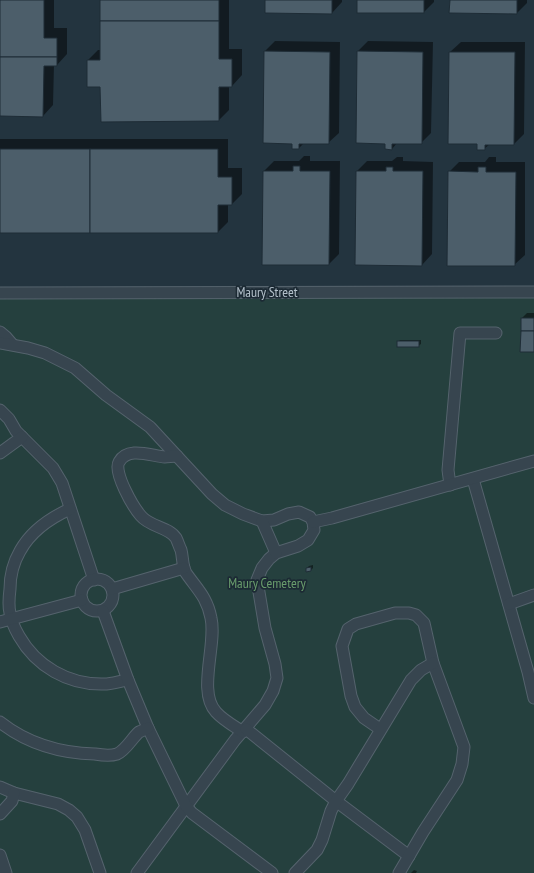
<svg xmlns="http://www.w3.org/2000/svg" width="534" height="873" font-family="'PT Sans Narrow',sans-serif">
	<rect width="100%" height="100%" fill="#23343f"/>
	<polygon fill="#25403e" points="0,293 534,294 534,873 0,873"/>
	<g fill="#0007">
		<polygon points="0,0 54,0 54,28 67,28 67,54 57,65 54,65 53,105 43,116 0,115"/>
		<polygon points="101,0 229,0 229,49 242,49 242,75 232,86 229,86 229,110 219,120 101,86 88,60 98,50 101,50"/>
		<polygon points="266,0 342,0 342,2 332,13"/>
		<polygon points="358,0 434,0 434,2 424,12"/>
		<polygon points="451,0 527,0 527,3 517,13"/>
		<polygon points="275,41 340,42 339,133 328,143 304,143 299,148 265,51"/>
		<polygon points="368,41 433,42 431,133 421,143 397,143 392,149 358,51"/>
		<polygon points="461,42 525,42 524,134 514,144 490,144 484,149 478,143 450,52"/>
		<polygon points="0,139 228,139 228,168 242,168 242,194 232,204 228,204 228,222 218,232 0,232"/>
		<polygon points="304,156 310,156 310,161 340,161 339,254 329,264 263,264 264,171 274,161 299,161"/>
		<polygon points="397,157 403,157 403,161 433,162 432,254 422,265 356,264 357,171 367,161 392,161"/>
		<polygon points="489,157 496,157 496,162 525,162 525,255 514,265 449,172 459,162 485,162"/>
		<polygon points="527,313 534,313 534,351 522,318"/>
		<polygon points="400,340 421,340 421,344 418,346 398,342"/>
		<polygon points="313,565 313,568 311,570 307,568 309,566"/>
		<polygon points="414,870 417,871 416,873 411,873"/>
	</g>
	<g fill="#4c5e6a" stroke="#1e2c36">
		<polygon points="0,0 44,0 44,38 57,38 57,57 0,57"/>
		<rect x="100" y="0" width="119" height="21"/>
		<polygon points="265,0 332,0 332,14 265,13"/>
		<rect x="357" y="0" width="67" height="13"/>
		<polygon points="450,0 517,0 517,14 449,13"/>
		<polygon points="100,21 219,21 219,59 232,59 232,87 219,87 219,121 101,122 100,87 87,87 87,60 100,60"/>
		<polygon points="264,51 330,52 329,144 299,144 299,149 292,149 292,144 263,143"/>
		<polygon points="357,51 423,52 422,144 392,144 392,150 385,149 385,144 356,143"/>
		<polygon points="449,52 515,52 514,145 485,145 485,150 477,150 477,144 448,144"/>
		<polygon points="0,57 57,57 57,66 44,66 43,117 0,116"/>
		<rect x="0" y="149" width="90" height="84"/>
		<polygon points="90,149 218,149 218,177 232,177 232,205 218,205 218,233 90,233"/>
		<polygon points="293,166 300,166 300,171 330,171 329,265 262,265 263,171 293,171"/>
		<polygon points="386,167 393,167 393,171 423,171 422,266 355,265 356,171 386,171"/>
		<polygon points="478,167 486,167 486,172 516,172 515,266 447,266 448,171 478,172"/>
		<rect x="521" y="318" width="13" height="13"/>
		<polygon points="521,331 534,331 534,352 520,352"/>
		<rect x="397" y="341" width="22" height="6"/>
		<polygon points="311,567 311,571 306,572 306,568"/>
	</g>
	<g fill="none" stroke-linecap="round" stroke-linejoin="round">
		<g stroke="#55636d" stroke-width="13">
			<g id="minor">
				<polyline points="0,293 534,292"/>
				<polyline points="0,332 6,337 12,344"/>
				<polyline points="0,343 28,348 45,353 75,368 106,395 150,427 212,494 225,505 243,514 262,521 274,520 288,514 299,512 310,517 313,522 314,530 308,540 298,546 276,553 269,559 262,568 257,580 265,628 275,664 277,678 273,691 265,705 235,740 137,873"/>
				<polyline points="0,410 9,419 16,431 53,468 62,483 94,580"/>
				<polyline points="0,453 22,437"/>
				<path d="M177,456C173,456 168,457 165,457C151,456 128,446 119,462C113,472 133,507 141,516C150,527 169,527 176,538C178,542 179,546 181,550C183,557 182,566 186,573C197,589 207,597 211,618C217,644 197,692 216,712C223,720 234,726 243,732"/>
				<polyline points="473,479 528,672 534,698"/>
				<polyline points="450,485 448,470 460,333 496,333"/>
				<path d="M70,509C50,518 31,531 20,551C13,563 10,576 10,589C9,597 8,605 10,613C11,621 15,629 19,636C36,666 68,685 104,684C112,684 120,681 128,680"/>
				<polyline points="262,521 276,553"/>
				<polyline points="313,522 332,518 534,461"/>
				<circle cx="97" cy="595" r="16"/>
				<polyline points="112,589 184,568"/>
				<polyline points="509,604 534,595"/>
				<polyline points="103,611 128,680 148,728 186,806 192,813 272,873"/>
				<polyline points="0,622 82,600"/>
				<path d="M0,722C28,744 60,753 95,754C101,755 111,756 117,754C126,750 132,738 139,732C142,731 145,729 148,728"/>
				<polyline points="246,729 336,801 409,856"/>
				<polyline points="380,729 364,718 355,707 351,696 342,646 348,629 356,624 395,613 409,613 416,615 424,623 433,663 464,747 462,764 457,780 423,832 399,873"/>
				<polyline points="0,787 14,793 58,804 69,810 77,817 85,830 100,873"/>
				<polyline points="0,814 12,801 14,793"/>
				<polyline points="0,855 6,873"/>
				<polyline points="295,873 317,850 322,840 331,811 336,801 348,784 411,680 421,670 433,663"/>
			</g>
		</g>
		<use href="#minor" stroke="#37454f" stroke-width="11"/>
	</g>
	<g text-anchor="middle" stroke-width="3.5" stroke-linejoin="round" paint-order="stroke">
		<g font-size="14" fill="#b3c0ca" stroke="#1c2a34">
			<text x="267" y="297">Maury Street</text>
		</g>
		<g font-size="14" fill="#699c6c" stroke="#1c2a34">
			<text x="267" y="588">Maury Cemetery</text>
		</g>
	</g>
</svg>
